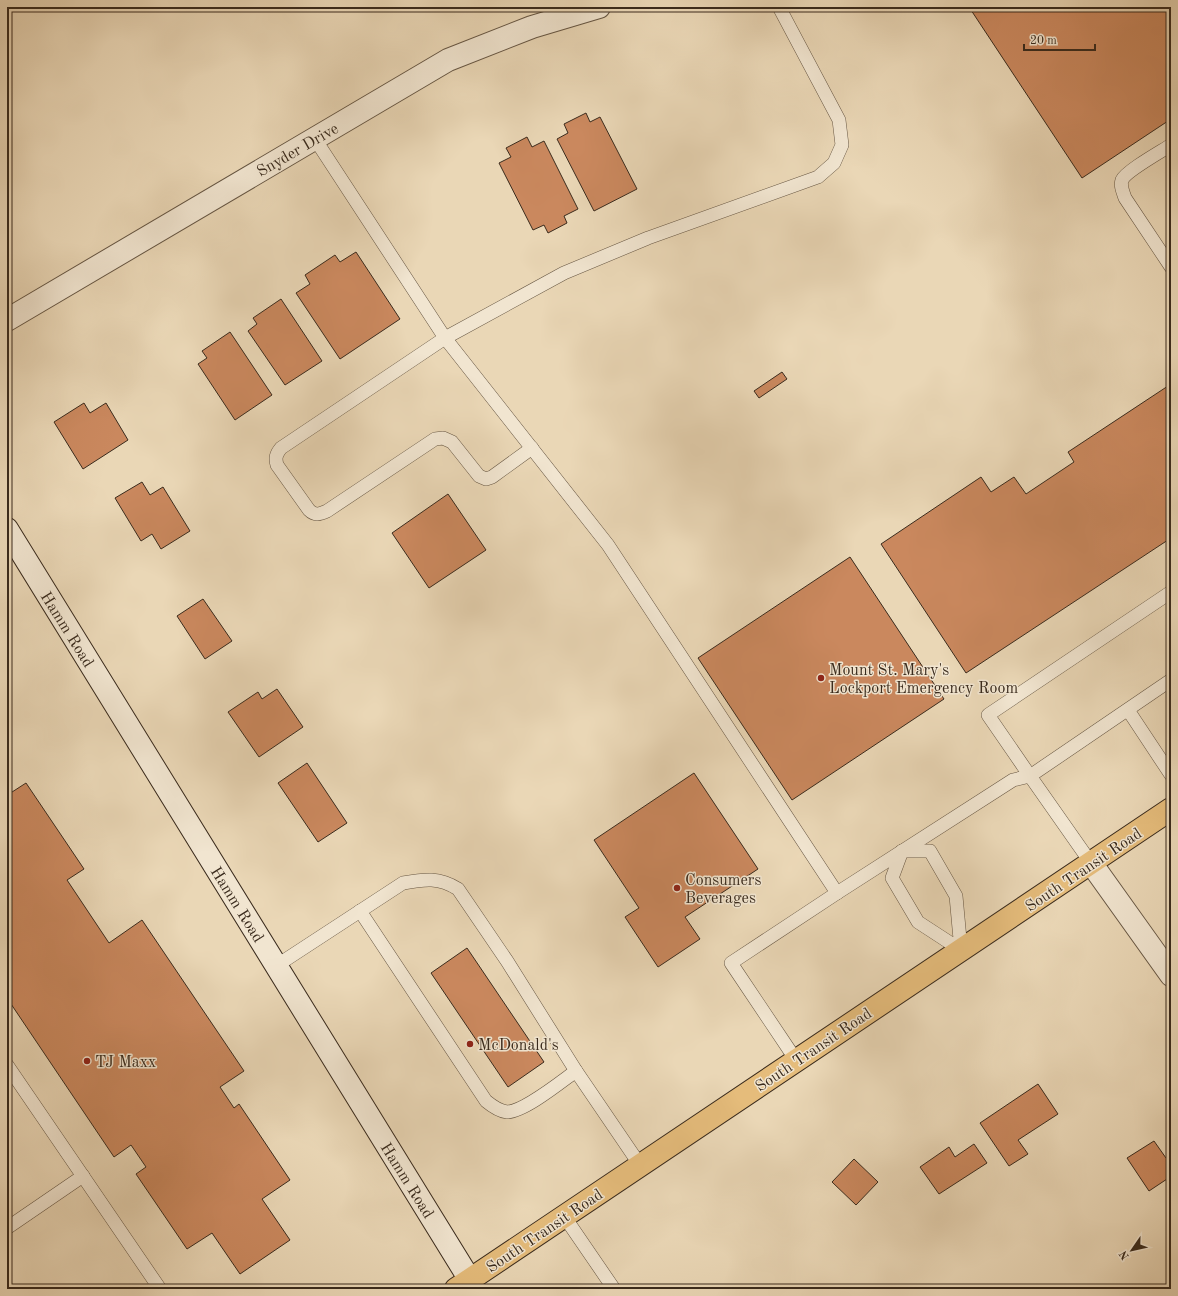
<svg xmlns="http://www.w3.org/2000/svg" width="1178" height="1296" font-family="'Old Standard TT',serif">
	<rect width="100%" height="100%" fill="#ead7b6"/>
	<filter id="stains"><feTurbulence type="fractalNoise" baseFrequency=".005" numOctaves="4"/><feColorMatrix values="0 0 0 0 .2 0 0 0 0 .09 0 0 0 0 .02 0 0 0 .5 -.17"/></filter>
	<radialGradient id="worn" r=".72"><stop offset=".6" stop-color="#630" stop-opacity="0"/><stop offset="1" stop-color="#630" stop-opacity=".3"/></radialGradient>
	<g fill="#ca885e" stroke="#3a2b1d">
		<polygon points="969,7 1171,7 1171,119 1082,178"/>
		<polygon points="586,113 590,122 600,117 637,189 594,211 557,139 568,133 564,124"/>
		<polygon points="527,137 532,147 544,141 578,209 564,216 567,223 548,233 544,225 533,230 499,163 511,157 506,148"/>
		<polygon points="356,252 400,319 340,359 296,293 310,284 305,275 335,255 340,262"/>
		<polygon points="281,299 322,361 285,385 248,331 257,324 253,318"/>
		<polygon points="230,332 272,395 235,420 198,364 207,358 202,351"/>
		<polygon points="782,372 787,379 759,398 754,391"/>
		<polygon points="1171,384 1171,538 966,673 881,544 981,477 991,492 1014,477 1026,494 1074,462 1068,452"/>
		<polygon points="84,403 90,413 106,403 128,440 83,469 54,422"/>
		<polygon points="142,482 150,495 163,487 190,531 161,549 152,534 141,541 115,498"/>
		<polygon points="448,494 486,550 429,588 392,533"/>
		<polygon points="850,557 944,699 792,800 698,658"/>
		<polygon points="203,599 232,641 205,659 177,616"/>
		<polygon points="277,689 303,727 259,757 228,712 258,692 262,699"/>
		<polygon points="307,763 347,823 318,842 278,783"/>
		<polygon points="694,773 758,869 685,917 700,939 658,967 625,917 639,908 594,840"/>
		<polygon points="26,783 84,869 67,880 109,943 142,920 244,1071 220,1087 234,1108 239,1104 290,1180 262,1199 290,1240 240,1274 212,1233 187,1249 136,1174 146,1167 131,1145 114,1157 7,998 7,793 9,794"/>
		<polygon points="467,948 544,1062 508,1087 431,973"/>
		<polygon points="1038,1084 1058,1114 1018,1140 1028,1154 1009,1166 980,1123"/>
		<polygon points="1154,1141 1166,1158 1171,1155 1171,1185 1167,1179 1149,1191 1127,1158"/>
		<polygon points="974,1144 987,1163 939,1194 920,1167 949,1147 955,1157"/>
		<polygon points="854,1159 878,1182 856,1205 832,1182"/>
	</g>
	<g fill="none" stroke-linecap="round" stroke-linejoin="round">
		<g stroke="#665643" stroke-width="14">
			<g id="lane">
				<polyline points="315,139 445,338 608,545 837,893"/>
				<path d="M1171,145C1162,151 1126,171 1122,180C1120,186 1123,192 1125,198L1171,267"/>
				<path d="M532,448L492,477L486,479L479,476L452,442L443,438L435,439L327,511C320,514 315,516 309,510L277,465C275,458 276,454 281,448L445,338L564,273L648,238L818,177L834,163L842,145L839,120L779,7"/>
				<polyline points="1128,710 1171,775"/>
				<polygon points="902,851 930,851 956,896 961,950 918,922 892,878"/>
				<polyline points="1091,863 1030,776 988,715 1171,592"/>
				<path d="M360,911L486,1101C492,1106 499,1111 507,1112C524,1112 562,1081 576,1071"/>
				<path d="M276,966L403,883C425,879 439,877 458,889L507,961L576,1071L640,1165"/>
				<polyline points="796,1060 731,963 837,893 1013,780 1030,776 1171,680"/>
				<polyline points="7,1065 160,1289"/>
				<polyline points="564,1216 614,1289"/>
				<polyline points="7,1228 83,1176"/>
			</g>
		</g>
		<g stroke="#665643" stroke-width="24">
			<g id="street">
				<polyline points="7,320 448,60 532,27 599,7"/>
				<polyline points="1091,863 1171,975"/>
			</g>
		</g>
		<g stroke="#3a2b1d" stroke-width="24">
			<polyline id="secondary" points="7,529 470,1280"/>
		</g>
		<g stroke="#3a2b1d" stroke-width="24">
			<polyline id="highway" points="456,1289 1171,809"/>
		</g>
		<use href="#lane" stroke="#f1e5d0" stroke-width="13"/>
		<use href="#street" stroke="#f1e5d0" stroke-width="22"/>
		<use href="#secondary" stroke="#f1e5d0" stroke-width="22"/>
		<use href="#highway" stroke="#e5bc7b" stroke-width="22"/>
	</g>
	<g fill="#8f2418" stroke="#f1e5d0" stroke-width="1.5">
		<circle cx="821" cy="678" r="4"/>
		<circle cx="677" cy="888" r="4"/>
		<circle cx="470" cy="1044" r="4"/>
		<circle cx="87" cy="1061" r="4"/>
	</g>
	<g text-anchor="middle" stroke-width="3" stroke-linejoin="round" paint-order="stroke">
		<g font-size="16" fill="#3a2b1d" stroke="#f1e5d0">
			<text transform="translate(297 149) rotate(-30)" y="6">Snyder Drive</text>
			<text transform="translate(68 629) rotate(58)" y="6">Hamm Road</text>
			<text transform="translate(1083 869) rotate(-34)" y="6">South Transit Road</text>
			<text transform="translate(238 904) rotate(58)" y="6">Hamm Road</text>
			<text transform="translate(813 1049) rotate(-34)" y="6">South Transit Road</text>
			<text transform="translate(408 1180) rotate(58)" y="6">Hamm Road</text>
			<text transform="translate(544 1230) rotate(-34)" y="6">South Transit Road</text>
		</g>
		<g font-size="16" fill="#3a2b1d" stroke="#f1e5d0" text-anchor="start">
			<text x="829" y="675">Mount St. Mary's<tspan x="829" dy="18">Lockport Emergency Room</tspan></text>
			<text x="685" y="885">Consumers<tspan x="685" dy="18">Beverages</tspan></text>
			<text x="478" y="1050">McDonald's</text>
			<text x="95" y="1067">TJ Maxx</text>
		</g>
	</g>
	<rect width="1178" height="1296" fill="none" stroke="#ead7b6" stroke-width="24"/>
	<rect x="8" y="8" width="1162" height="1280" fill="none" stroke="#3a2b1d" stroke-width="2"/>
	<rect x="12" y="12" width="1154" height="1272" fill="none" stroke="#3a2b1d"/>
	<g transform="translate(1132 1250) rotate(236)" stroke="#f1e5d0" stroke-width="3" paint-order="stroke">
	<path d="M0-3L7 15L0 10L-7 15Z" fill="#3a2b1d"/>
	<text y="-6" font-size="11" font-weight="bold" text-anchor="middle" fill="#3a2b1d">N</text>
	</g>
	<path d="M1024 44v6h71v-6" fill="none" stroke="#3a2b1d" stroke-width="2"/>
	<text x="1030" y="44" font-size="12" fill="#3a2b1d" stroke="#f1e5d0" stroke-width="3" paint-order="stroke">20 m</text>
	<rect width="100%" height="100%" filter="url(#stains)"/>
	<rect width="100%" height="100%" fill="url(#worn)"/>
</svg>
